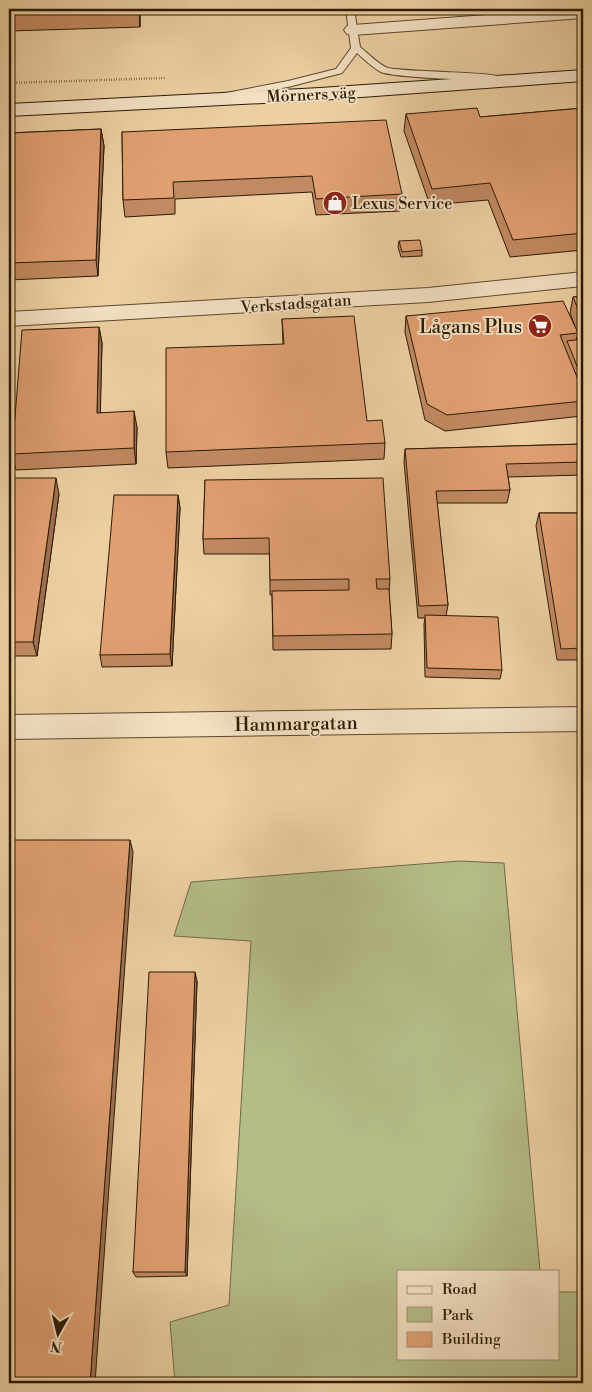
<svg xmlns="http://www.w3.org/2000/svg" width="592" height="1392" font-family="'Libre Bodoni',serif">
	<rect width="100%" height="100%" fill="#edd0a2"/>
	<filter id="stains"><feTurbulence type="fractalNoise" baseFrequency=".004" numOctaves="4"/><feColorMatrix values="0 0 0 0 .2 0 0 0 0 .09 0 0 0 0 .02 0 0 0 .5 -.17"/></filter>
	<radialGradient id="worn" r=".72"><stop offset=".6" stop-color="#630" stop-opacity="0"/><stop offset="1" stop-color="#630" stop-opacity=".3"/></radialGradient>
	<polygon fill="#b4bc88" stroke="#6f6b46" points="459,861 504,863 540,1271 398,1271 398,1358 558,1358 558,1292 583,1292 583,1383 175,1383 170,1322 229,1305 251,941 174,936 191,882"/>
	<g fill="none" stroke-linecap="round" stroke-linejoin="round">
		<g stroke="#5b482c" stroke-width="2">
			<path id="service" d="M346,9H354L360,47C368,53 379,65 388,68C406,72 494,72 500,77C493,83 392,77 381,72C373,68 364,59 357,53L342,73L288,87L226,97V93L288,81L336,69L351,48Z"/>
		</g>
		<g stroke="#5b482c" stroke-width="2">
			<g id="minor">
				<polygon points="569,9 583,9 583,18 353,35 347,34 344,30 347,26 353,25"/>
				<polygon points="583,272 583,286 428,302 9,326 9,312 428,288"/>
				<polygon points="583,707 583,731 9,739 9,715"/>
			</g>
		</g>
		<g stroke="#2a1a04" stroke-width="2">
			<polygon id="secondary" points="583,70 583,81 320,100 9,116 9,104 320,88"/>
		</g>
		<polyline stroke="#2a1a04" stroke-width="2.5" stroke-dasharray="0.5 2" stroke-linecap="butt" points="9,83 165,78"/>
		<use href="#service" fill="#f3e0c3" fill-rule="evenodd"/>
		<use href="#minor" fill="#f3e0c3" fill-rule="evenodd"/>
		<use href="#secondary" fill="#f3e0c3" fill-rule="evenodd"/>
	</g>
	<g fill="#c28a62" stroke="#2a1a04" fill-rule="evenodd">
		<polygon points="9,9 140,9 140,27 9,31"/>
		<polygon points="583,108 583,250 510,257 488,200 430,205 404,131 406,114 480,117"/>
		<polygon points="101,129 104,146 98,276 9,280 9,133"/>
		<polygon points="122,132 402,194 400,211 316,215 312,192 175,199 175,214 125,217 123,200"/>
		<polygon points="399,241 422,250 422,256 401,257 398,247"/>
		<path d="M583,296V412L582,416L445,431L425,420L405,332L406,316L575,326L570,313L573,297ZM578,334L580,339L576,340Z"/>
		<polygon points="282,319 385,443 384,459 168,468 166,452 283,344"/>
		<polygon points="99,327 102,343 100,412 137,427 136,464 16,470 12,454"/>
		<polygon points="583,444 583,475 508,477 510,490 507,503 437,503 448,605 446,616 502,670 500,679 425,677 424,624 425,618 418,618 404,462 405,449"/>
		<polygon points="9,478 59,494 37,656 9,656"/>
		<polygon points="205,480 390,579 389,591 392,634 391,649 273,650 272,595 270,595 270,554 204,554 203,539"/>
		<polygon points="178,495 180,508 172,666 102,667 100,655"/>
		<polygon points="539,513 583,513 583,660 557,660 536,526"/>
		<polygon points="197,981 187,1276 136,1277 133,1272"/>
	</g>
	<g fill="#9e7050" stroke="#2a1a04">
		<polygon points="139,9 140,9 140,27"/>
		<polygon points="101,129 104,146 98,276 96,260"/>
		<polygon points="99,327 102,343 100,428 97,413"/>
		<polygon points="134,411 137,427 136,464 134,448"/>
		<polygon points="56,478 59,494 37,656 33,642"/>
		<polygon points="178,495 180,508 172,666 170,654"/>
		<polygon points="130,840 133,852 95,1383 90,1383"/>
		<polygon points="195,972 197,981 187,1276 185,1272"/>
	</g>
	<g fill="#e1a072" stroke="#2a1a04">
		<polygon points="9,9 139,9 139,10 9,15"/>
		<polygon points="477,108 480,117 583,108 583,233 513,240 490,183 432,189 406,114"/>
		<polygon points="386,120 402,194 316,199 312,176 173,182 174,198 123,200 122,132"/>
		<polygon points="101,129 96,260 9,263 9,133"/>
		<polygon points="420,240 422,250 402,252 399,241"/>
		<polygon points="583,296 583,321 573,297"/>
		<polygon points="563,301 578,333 560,335 583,392 583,401 447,415 427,404 406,316"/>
		<polygon points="354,316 367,421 382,420 385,443 166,452 166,348 284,344 282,319"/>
		<polygon points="99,327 97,413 134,411 134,448 12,454 22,330"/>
		<polygon points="583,339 583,381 567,341"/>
		<polygon points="583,444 583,462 506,464 510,490 436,491 448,605 419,606 405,449"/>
		<polygon points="9,478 56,478 33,642 9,642"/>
		<polygon points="383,478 390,579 376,579 377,589 389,589 392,634 273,636 272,591 349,590 349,579 270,580 269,538 203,539 205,480"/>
		<polygon points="114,495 178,495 170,654 100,655"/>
		<polygon points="539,513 583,513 583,648 561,649"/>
		<polygon points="425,615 498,617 502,670 427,668"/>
		<polygon points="9,840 130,840 90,1383 9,1383"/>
		<polygon points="149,972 195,972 185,1272 133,1272"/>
	</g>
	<defs>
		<g id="shop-disc" transform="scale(1.25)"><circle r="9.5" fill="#8f2418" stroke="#f3e0c3"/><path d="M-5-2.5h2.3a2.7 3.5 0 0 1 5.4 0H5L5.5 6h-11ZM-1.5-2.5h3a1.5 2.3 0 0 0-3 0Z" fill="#fff"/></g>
		<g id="supermarket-disc" transform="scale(1.25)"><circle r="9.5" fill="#8f2418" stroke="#f3e0c3"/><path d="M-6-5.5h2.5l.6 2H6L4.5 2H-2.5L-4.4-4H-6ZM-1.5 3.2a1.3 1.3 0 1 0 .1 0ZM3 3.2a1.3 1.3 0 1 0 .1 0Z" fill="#fff"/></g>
	</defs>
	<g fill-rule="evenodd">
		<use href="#shop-disc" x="335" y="203"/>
		<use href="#supermarket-disc" x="540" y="326"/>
	</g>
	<g text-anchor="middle" stroke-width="4" stroke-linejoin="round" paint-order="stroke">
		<g font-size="16" fill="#2a1a04" stroke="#f3e0c3">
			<text transform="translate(311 94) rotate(-3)" y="6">Mörners väg</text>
			<text transform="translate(296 303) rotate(-4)" y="6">Verkstadsgatan</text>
		</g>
		<g font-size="16" fill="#2a1a04" stroke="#f3e0c3" text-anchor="start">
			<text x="352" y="209">Lexus Service</text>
		</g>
		<g font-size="19" fill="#2a1a04" stroke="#f3e0c3" text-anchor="end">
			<text x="522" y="333">Lågans Plus</text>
		</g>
		<g font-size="19" fill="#2a1a04" stroke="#f3e0c3">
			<text transform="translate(296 723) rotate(-1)" y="7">Hammargatan</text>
		</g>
	</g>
	<rect width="592" height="1392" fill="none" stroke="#edd0a2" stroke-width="30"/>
	<rect x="10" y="10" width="572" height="1372" fill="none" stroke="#2a1a04" stroke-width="2.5"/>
	<rect x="15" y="15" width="562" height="1362" fill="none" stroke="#2a1a04"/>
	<rect x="397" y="1270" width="162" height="90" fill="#f3e0c3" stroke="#a39177"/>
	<rect x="407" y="1286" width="25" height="8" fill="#f3e0c3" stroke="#a39177"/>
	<text x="442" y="1294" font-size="15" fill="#2a1a04">Road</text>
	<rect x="407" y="1307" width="25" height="15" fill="#b4bc88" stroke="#a39177"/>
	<text x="442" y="1320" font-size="15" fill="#2a1a04">Park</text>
	<rect x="407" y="1332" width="25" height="15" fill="#e1a072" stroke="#a39177"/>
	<text x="442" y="1344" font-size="15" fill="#2a1a04">Building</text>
	<g transform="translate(58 1334) rotate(188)" stroke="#f3e0c3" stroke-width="4" paint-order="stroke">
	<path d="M0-4L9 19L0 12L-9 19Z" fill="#2a1a04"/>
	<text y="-8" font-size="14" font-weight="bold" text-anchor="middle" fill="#2a1a04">N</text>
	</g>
	<rect width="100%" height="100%" filter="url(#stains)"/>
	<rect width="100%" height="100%" fill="url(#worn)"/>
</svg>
